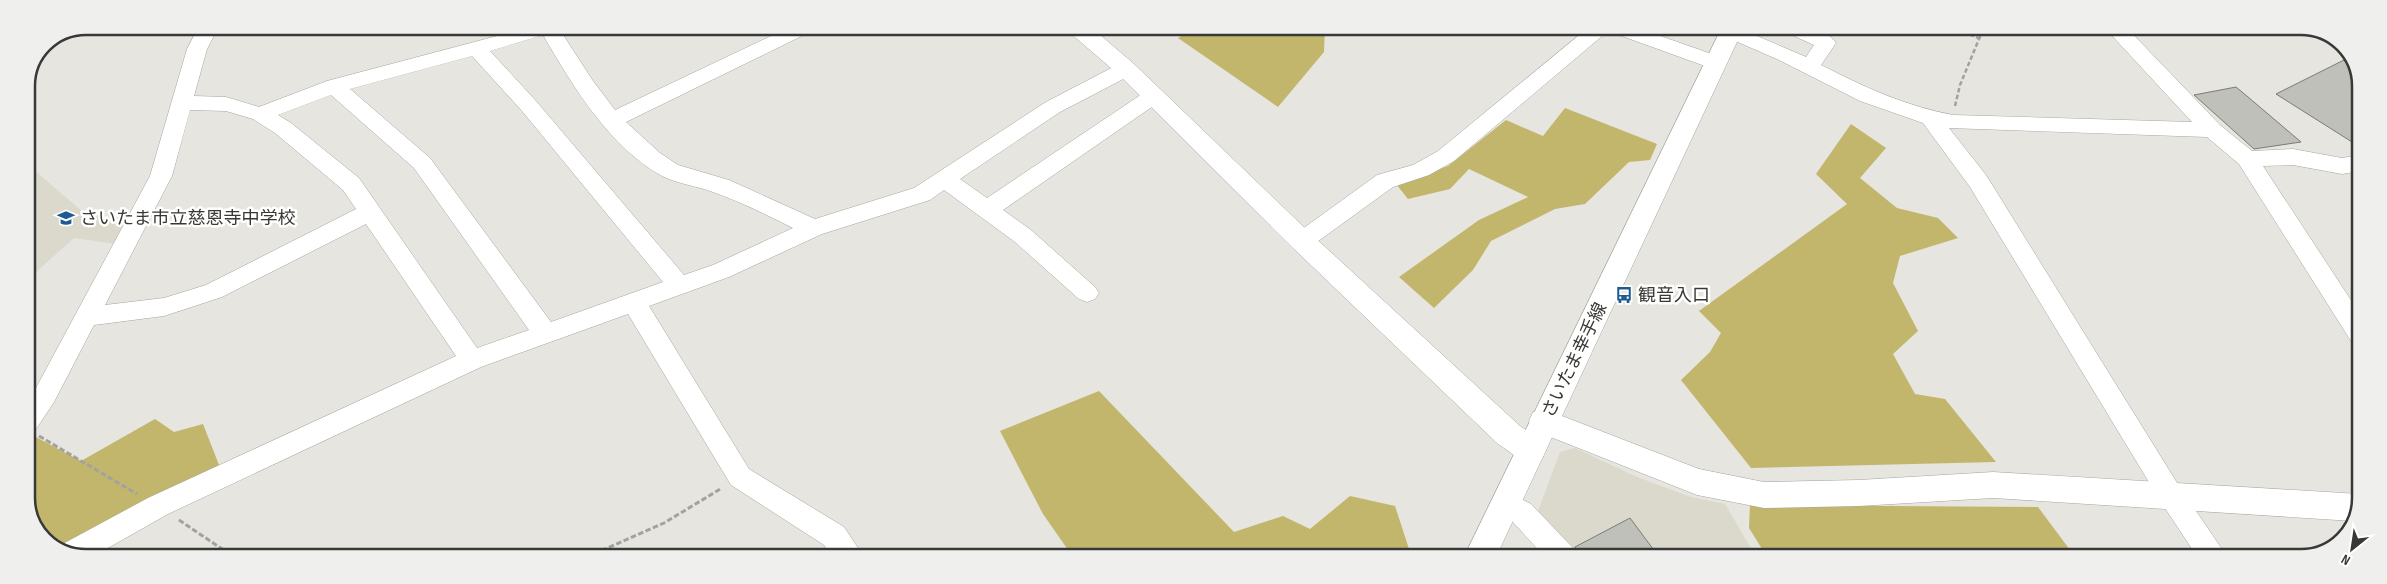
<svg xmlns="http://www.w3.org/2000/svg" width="2387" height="584" font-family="'Sofia Sans Condensed','Noto Sans JP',sans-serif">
	<rect width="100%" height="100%" fill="#e6e5df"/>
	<g fill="#dbd9cc">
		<polygon points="26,163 84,213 127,223 116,244 74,238 26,281"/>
		<polygon points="1575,448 1637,477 1691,497 1725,504 1756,557 1678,557 1673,552 1664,557 1573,557 1536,517 1560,452"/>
	</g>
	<g fill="#c2b66c">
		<polygon points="1196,27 1325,27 1324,52 1278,107 1178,38"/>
		<polygon points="1565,108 1657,144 1650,160 1629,162 1585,204 1555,209 1491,241 1473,270 1434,308 1399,277 1479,220 1528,197 1469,169 1450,189 1408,199 1396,184 1448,166 1506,120 1543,136"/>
		<polygon points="1851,124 1886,148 1860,178 1897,208 1938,218 1958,238 1900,256 1893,283 1918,331 1893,354 1915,394 1945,399 1996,462 1751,468 1681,380 1710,352 1721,333 1699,311 1847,204 1816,174"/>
		<polygon points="1099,391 1234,532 1283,516 1310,529 1350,496 1395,506 1410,552 1403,557 1073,557 1043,514 1000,431"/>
		<polygon points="155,419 174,432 203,424 219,465 57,547 41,537 27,505 27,441 32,435 81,461"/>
		<polygon points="1750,505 2038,507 2076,558 1767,557 1749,528"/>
	</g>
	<g fill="#c0c0ba" stroke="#7b7b76">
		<polygon points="2350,57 2361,82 2360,147 2276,94"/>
		<polygon points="2236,87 2248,97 2301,142 2254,149 2194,95"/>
		<polygon points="1630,518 1659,557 1579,557 1575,547"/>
	</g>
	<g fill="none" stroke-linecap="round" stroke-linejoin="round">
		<g stroke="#a5a59f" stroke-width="1">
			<g id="street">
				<path d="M199,26H219L207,49L194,96L226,97L259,107L327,81L497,36L527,26L558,27L593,81L615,110L790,27H815L812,31L626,122L660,153L678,165L729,180L815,219L914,188L1046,102L1119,64L1126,62L1133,64L1136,69L1133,74L1060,112L960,179L987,198L1145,92L1152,90L1159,92L1162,97L1159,102L1003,210L1031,230L1095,287L1099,293L1095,299L1087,302L1079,299L1015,242L944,190L930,200L822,234L729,277L649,306L749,469L844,527L864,557H833L824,545L731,485L628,314L481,367L168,514L92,557H74L60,548L61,545L148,498L456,356L366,224L222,297L164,316L94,325L54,402L36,429L27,432V401L36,388L150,176L187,49ZM543,35C573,86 609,147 662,176C678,184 697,186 713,192C741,202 767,215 793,228L713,265L684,275L536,101L490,51ZM472,56L522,111L663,282L551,322L430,158L350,89ZM331,95L414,168L529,330L477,348L359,178L291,123L278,115ZM190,110L226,111L253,119L275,133L343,190L356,209L206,285L164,298L105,305L172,176Z"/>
				<polygon points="1589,27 1635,27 1723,58 1726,63 1723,68 1716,70 1608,31 1454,161 1429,175 1393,187 1310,247 1302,250 1294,247 1291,241 1294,235 1377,175 1413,165 1438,151"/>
				<path d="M1736,27L1806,57L1814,45L1783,31L1780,27C1798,27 1825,26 1836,43L1821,65C1864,87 1905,106 1953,115L2192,122L2104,27H2126L2220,125L2252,151L2293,149L2342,158L2360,155V171L2342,174L2293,165L2263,166L2360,314V344L2351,341L2239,164L2207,137L1949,128L1986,175L2179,486L2228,558H2198L2161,502L1970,187L1923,123L1860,101L1779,60L1724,36L1721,32L1724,28Z"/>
				<polygon points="1505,491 1531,504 1573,548 1577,557 1545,557 1511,520 1495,511 1491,503 1495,495"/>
			</g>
		</g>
		<g stroke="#a5a59f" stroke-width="1">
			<g id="secondary">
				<path d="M1066,27H1091L1134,64L1311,234L1520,426L1542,441L1546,450L1542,459C1523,466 1514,454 1498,444L1293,248L1118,74L1069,32Z"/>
				<polygon points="1544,409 1699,469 1764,482 1859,480 1993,472 2360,494 2360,510 2353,521 1993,498 1859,506 1764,508 1697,495 1533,430 1529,421 1533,412"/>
			</g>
		</g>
		<g stroke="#a5a59f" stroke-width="1">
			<polygon id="primary" points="1722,27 1744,27 1496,557 1464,557"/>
		</g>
		<g stroke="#a3a29e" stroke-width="2.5" stroke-dasharray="4.5 2.5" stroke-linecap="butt">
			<polyline points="1950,27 1981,39"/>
			<polyline points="1955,106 1960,85 1984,27"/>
		</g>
		<g stroke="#a3a29e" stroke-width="3" stroke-dasharray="5.5 2.5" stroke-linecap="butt">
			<polyline points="39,436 137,494"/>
			<polyline points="179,520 234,557"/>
			<polyline points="587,557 664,523 722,488"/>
		</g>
		<use href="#street" fill="#fff" fill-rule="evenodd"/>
		<use href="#secondary" fill="#fff" fill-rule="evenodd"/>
		<use href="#primary" fill="#fff" fill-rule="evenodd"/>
	</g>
	<defs>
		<g id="school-bare" transform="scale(1.35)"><path d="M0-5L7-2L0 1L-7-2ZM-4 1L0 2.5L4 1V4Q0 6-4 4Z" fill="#1f5b91" stroke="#fffffe" stroke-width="2.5" paint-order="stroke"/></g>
		<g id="bus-bare" transform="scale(1.35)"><path d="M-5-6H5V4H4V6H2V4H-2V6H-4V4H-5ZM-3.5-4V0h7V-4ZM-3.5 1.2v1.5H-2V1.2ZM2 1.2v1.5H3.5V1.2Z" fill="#1f5b91" stroke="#fffffe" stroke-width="2.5" paint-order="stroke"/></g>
	</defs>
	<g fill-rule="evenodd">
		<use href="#school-bare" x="66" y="218"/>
		<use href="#bus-bare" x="1624" y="295"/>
	</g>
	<g text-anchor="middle" stroke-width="5" stroke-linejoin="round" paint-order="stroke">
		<g font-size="18" fill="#383836" stroke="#fffffe" text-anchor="start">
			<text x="80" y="224">さいたま市立慈恩寺中学校</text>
			<text x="1638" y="301">観音入口</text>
		</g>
		<g font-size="18" fill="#383836" stroke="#fffffe">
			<text transform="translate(1574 360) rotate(-64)" y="6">さいたま幸手線</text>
		</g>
	</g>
	<path d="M0 0H2387V584H0ZM86 35H2301A51 51 0 0 1 2352 86V498A51 51 0 0 1 2301 549H86A51 51 0 0 1 35 498V86A51 51 0 0 1 86 35Z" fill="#efefee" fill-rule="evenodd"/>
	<path fill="none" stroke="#383836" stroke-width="2.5" d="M86 35H2301A51 51 0 0 1 2352 86V498A51 51 0 0 1 2301 549H86A51 51 0 0 1 35 498V86A51 51 0 0 1 86 35Z"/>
	<g transform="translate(2352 549) rotate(210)" stroke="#fffffe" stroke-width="4" paint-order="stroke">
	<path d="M0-4L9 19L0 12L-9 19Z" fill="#383836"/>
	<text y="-8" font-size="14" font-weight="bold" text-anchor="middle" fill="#383836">N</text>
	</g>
</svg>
